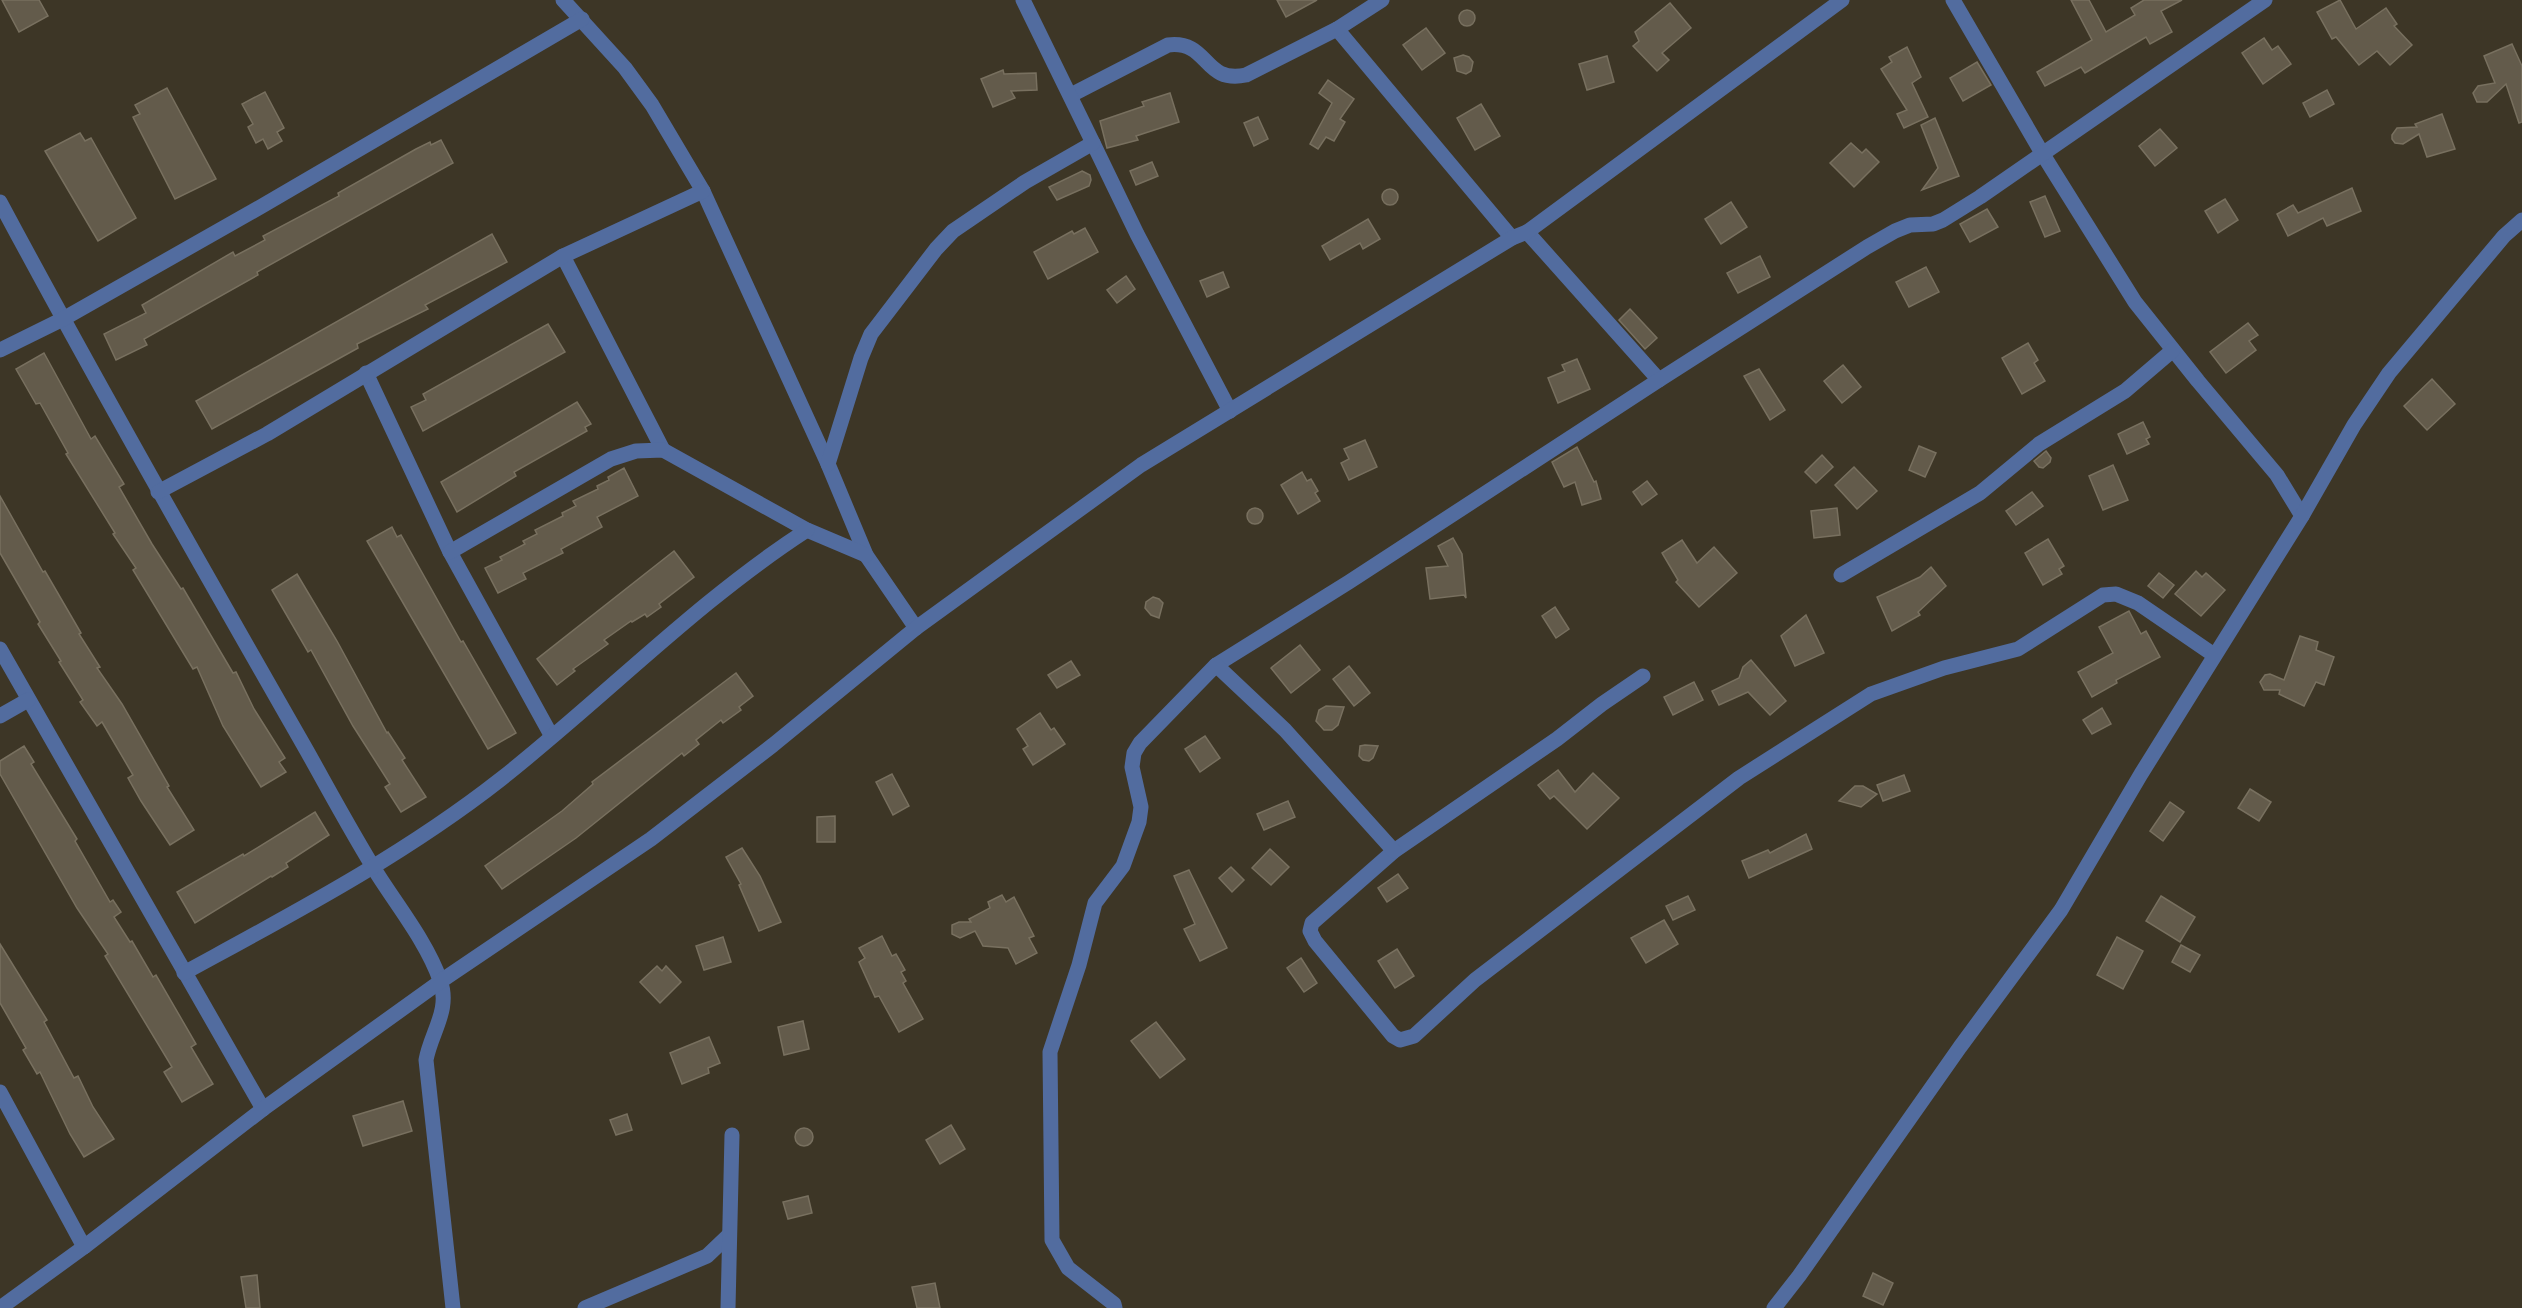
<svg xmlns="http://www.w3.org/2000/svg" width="2522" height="1308" font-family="Karla,sans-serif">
	<rect width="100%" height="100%" fill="#3d3626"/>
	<g fill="#635b4b" stroke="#78705f" stroke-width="1.5">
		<polygon points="2,0 39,0 48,16 19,32"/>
		<polygon points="1277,0 1317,0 1286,17"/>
		<polygon points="2071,0 2089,0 2106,32 2135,15 2131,8 2144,0 2182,0 2161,11 2172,32 2150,44 2146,37 2085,73 2081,67 2045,86 2037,72 2092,40"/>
		<polygon points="2340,0 2356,29 2386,8 2397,24 2394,26 2412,45 2390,65 2377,51 2359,65 2336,37 2332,39 2317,12"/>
		<polygon points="1670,3 1691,28 1662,53 1669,60 1657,71 1633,46 1639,41 1635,32"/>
		<circle cx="1467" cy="18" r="8"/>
		<polygon points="1426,28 1445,53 1422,70 1403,45"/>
		<polygon points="2264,38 2272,50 2278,46 2291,64 2263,84 2242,53"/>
		<polygon points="2512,44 2522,66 2522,122 2519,123 2506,84 2487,102 2477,102 2473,93 2478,86 2495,83 2484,56"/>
		<polygon points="1907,47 1921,77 1912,83 1928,117 1904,128 1897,114 1907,110 1881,69 1892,62 1889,57"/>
		<polygon points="1463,55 1469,57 1473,62 1471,71 1466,74 1457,71 1454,58"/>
		<polygon points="1607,56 1614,82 1587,90 1579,64"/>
		<polygon points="1977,62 1991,85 1963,101 1950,78"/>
		<polygon points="1003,70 1004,74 1036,73 1037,90 1011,91 1015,98 993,107 981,79"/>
		<polygon points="1328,80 1354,99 1340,119 1345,122 1334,141 1326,137 1318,149 1310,144 1332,103 1319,93"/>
		<polygon points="167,88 216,179 175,199 133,117 140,114 135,105"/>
		<polygon points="2327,90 2334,104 2310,117 2303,103"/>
		<polygon points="265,92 284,128 277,132 282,141 268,149 263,139 256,143 248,127 253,124 242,104"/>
		<polygon points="1170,93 1179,122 1136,136 1138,140 1107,148 1100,121 1144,106 1142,102"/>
		<polygon points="1481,104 1500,136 1475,150 1457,118"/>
		<polygon points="2442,114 2455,149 2427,157 2419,134 2403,144 2395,143 2392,139 2392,135 2397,128 2417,127 2415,124"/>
		<polygon points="1258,117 1268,139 1254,146 1244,123"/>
		<polygon points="1935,118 1959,176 1922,190 1938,168 1921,125"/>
		<polygon points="2160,129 2177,148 2155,166 2139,146"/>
		<polygon points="80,133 85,141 91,138 136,218 98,241 45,151"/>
		<polygon points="441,140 453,163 257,272 258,275 144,339 147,345 116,360 104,334 146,313 142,305 233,252 235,256 265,240 263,236 339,196 338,193 416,149 430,142 431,145"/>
		<polygon points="1851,143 1862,153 1866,149 1879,162 1854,187 1830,163"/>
		<polygon points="1152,162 1158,176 1136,185 1130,171"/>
		<polygon points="1082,171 1090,175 1091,180 1089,186 1057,200 1049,187"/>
		<polygon points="2352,188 2361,211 2327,226 2323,218 2288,236 2277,214 2293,205 2298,213"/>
		<circle cx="1390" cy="197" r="8"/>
		<polygon points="2045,196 2060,231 2045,237 2030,202"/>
		<polygon points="2225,199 2238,220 2218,233 2205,211"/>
		<polygon points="1731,202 1747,227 1721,244 1705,219"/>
		<polygon points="1987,209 1998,227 1970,242 1960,224"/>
		<polygon points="1368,219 1380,239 1363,249 1360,243 1330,260 1322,246"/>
		<polygon points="1085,228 1098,252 1048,279 1034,252 1072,231 1074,234"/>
		<polygon points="492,234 507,262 425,305 428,309 357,344 358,348 212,429 196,401"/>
		<polygon points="1760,256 1770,277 1738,293 1727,273"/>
		<polygon points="1926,267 1939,292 1909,307 1896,282"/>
		<polygon points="1223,272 1229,287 1207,297 1200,281"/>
		<polygon points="1126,276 1135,289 1117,303 1107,290"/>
		<polygon points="1630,309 1657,338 1645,349 1619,320"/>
		<polygon points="2248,323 2258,335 2249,341 2256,350 2226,373 2210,352"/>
		<polygon points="548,324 565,352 423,431 411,407 426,400 423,394"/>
		<polygon points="2028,343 2038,360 2034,363 2045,381 2022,394 2002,358"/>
		<polygon points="44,353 91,439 95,436 124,484 119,487 152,544 181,589 183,588 233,673 236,672 254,709 285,758 279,762 286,772 261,787 223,726 197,667 193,669 133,570 136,568 113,534 115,533 66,454 68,453 40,403 36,404 16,369"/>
		<polygon points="1577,359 1590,389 1558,403 1548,378 1565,371 1562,365"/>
		<polygon points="1843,365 1861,387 1842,403 1824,381"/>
		<polygon points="1759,369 1785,410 1770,420 1744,376"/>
		<polygon points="2432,379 2455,404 2427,430 2404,406"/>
		<polygon points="577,402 591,424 585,427 587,431 514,472 516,476 457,512 441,482"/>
		<polygon points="2143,422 2150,437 2146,439 2149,444 2127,454 2118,434"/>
		<polygon points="1365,440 1377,467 1349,480 1341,463 1349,459 1344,449"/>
		<polygon points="1919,446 1936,453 1925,477 1909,470"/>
		<polygon points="1577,447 1594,482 1596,481 1601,499 1582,505 1575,482 1564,487 1552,462"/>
		<polygon points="2046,451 2051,458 2050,462 2043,468 2039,467 2034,461"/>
		<polygon points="1822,455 1833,467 1816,483 1805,472"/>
		<polygon points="2113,465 2128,500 2103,510 2089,476"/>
		<polygon points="1854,467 1877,491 1857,509 1835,485"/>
		<polygon points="624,468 638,496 597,517 602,527 561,549 563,553 523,573 526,579 498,593 485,568 502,560 500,557 525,544 523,541 537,534 535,530 563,516 562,513 576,506 573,501 598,489 597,486 609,480 608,477"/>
		<polygon points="1302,472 1307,481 1311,479 1318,491 1315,493 1320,501 1298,514 1281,485"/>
		<polygon points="1647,481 1657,494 1642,505 1633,492"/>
		<polygon points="2032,492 2043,506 2016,525 2006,511"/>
		<polygon points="0,496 43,572 45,571 81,633 79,634 100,667 97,668 122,704 169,786 167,787 194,830 170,845 141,801 128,778 133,775 102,722 97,726 80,702 83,700 59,662 61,661 38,624 40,622 0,553"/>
		<polygon points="1837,508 1840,535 1814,538 1811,511"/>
		<circle cx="1255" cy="516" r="8"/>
		<polygon points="392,527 397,537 401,535 461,642 463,641 516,733 488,749 367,541"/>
		<polygon points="1453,538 1462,554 1466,598 1464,595 1430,599 1426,568 1448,566 1438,546"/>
		<polygon points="2048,539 2064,566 2059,569 2062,574 2043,585 2025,553"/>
		<polygon points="1682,540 1697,563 1714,547 1737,573 1699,607 1676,582 1678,580 1662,553"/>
		<polygon points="674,551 694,577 659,604 661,607 647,617 645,614 632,622 631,621 604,640 608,644 573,669 575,671 557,685 537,659"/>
		<polygon points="1931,567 1946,586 1918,612 1920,615 1892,631 1877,597 1920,577"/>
		<polygon points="2196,571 2202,577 2206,573 2225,590 2201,616 2175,594"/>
		<polygon points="2159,573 2174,585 2163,598 2148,586"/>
		<polygon points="297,574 337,641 387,733 388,732 405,758 402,760 426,797 401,812 385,787 390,784 353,726 311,650 308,652 272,590"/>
		<polygon points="1153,597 1159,599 1163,603 1159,618 1151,615 1145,608 1146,602"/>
		<polygon points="1555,607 1569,629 1556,638 1542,616"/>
		<polygon points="2129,611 2141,634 2146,631 2160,657 2116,680 2117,683 2092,697 2078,672 2113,653 2099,627"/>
		<polygon points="1806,615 1824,653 1795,666 1781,636"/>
		<polygon points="2300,636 2318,642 2316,650 2334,657 2324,685 2316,682 2304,706 2279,694 2280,690 2264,690 2260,682 2265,675 2270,674 2284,680"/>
		<polygon points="1300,645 1320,670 1291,693 1271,668"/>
		<polygon points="1751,660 1786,701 1770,715 1748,692 1719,705 1712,691 1739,678 1743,667"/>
		<polygon points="1071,661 1080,675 1057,688 1048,675"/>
		<polygon points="1349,666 1370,693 1354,706 1333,679"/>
		<polygon points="736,673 753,696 739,707 741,710 723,723 721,720 696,740 699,744 684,756 682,753 576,838 502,889 485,866 562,811 593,784 592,782"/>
		<polygon points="1694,682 1703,700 1673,715 1664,697"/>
		<polygon points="1326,706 1344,707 1338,725 1332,730 1324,730 1316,721 1319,710"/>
		<polygon points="2102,708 2111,724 2092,734 2083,720"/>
		<polygon points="1040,713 1051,730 1054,728 1065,744 1033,765 1023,749 1028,746 1017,729"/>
		<polygon points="1205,736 1220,758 1200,772 1185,749"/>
		<polygon points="1365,745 1378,746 1373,758 1369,761 1363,760 1359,756 1360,746"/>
		<polygon points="24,746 34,762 31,764 77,839 75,841 110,902 113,900 121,912 114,917 130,942 132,941 153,977 156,975 196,1044 191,1047 213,1084 182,1102 164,1072 172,1067 105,956 108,954 77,908 0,774 0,761"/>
		<polygon points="1558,770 1575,792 1593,773 1619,798 1587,829 1554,796 1550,799 1538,785"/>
		<polygon points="892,774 909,806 893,815 876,782"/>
		<polygon points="1904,775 1910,791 1883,801 1877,785"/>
		<polygon points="1855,786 1863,786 1877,794 1861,807 1839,801"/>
		<polygon points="2250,789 2271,802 2259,821 2238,808"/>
		<polygon points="1288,801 1295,817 1264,830 1257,814"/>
		<polygon points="2170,802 2184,812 2163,841 2150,831"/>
		<polygon points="315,812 329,835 286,863 288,867 272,877 271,876 195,923 177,892 243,854 244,856"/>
		<polygon points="835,816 835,842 817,842 817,817"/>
		<polygon points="1806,834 1812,849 1749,878 1742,861 1768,850 1770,853"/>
		<polygon points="742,848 760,876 781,922 759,931 739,885 741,884 726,857"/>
		<polygon points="1270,849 1289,867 1271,885 1252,868"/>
		<polygon points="1231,867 1244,880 1232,892 1219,878"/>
		<polygon points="1189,870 1227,948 1200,961 1184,929 1195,924 1174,876"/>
		<polygon points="1398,874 1408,888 1387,902 1378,888"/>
		<polygon points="1002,895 1006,902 1014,897 1034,936 1029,938 1037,953 1016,964 1008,948 983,946 975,931 960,938 952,934 952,925 959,922 971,922 969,919 990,908 988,902"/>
		<polygon points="1688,896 1695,910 1673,920 1666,906"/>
		<polygon points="2161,896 2195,917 2180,942 2146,921"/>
		<polygon points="1664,920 1678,944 1646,963 1631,938"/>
		<polygon points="882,936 892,956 896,954 905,970 901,972 906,981 903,983 923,1019 899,1032 879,996 875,997 859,962 865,958 859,948"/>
		<polygon points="723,937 731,962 704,970 696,946"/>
		<polygon points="2117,937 2143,951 2123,989 2097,975"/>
		<polygon points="0,944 47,1020 44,1022 74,1078 78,1076 93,1107 114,1139 84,1157 70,1134 40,1072 37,1074 23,1050 26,1048 0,1003"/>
		<polygon points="2181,945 2200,955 2190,972 2172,962"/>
		<polygon points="1397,949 1414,976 1395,988 1378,961"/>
		<polygon points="1301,958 1317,983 1304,992 1287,968"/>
		<polygon points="657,966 662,971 666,966 681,982 660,1003 640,982"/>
		<polygon points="803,1021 809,1049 784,1055 778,1027"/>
		<polygon points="1156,1022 1185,1059 1160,1078 1131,1041"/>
		<polygon points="709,1037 720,1063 708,1068 709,1073 682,1084 670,1053"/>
		<polygon points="403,1101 412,1131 363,1146 353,1116"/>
		<polygon points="627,1114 632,1130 616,1135 610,1120"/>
		<polygon points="951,1125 965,1149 940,1164 926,1140"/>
		<circle cx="804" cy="1137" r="9"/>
		<polygon points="808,1196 812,1213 788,1219 783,1202"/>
		<polygon points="1873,1273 1893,1283 1883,1305 1863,1296"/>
		<polygon points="257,1275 260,1308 246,1308 241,1277"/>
		<polygon points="935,1283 940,1308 917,1308 912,1287"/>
	</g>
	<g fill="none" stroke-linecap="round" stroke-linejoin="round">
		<g stroke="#526c9f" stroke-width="15">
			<polyline points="563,0 625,68 652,105 703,191 828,464 866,555 916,628"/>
			<polyline points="1953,0 2042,153 2135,302 2198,381 2277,475 2302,516"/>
			<polyline points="1337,29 1512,238"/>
			<path d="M1071,95L1168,45C1210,40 1202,84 1246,75L1337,29L1382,0"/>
			<polyline points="1093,143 1137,234 1230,411"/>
			<path d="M0,202C99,387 203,569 307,751C330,792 353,835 378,875C399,908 427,943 440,980C451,1010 431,1032 426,1060L453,1308"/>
			<polyline points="1527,232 1659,380"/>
			<polyline points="563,256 663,450"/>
			<polyline points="0,350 63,319 262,206 582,19"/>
			<polyline points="366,373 450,552 551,735"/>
			<polyline points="828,464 861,358 871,334 936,249 953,231 1025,182 1093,143 1023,0"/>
			<polyline points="158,492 267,434 563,256 703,191"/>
			<polyline points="450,552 611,459 636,451 663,450 807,530 866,555"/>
			<polyline points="1841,575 1980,493 2039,444 2125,391 2173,350"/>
			<polyline points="0,649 263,1109"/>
			<polyline points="1216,665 1349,582 1659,380 1867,247 1895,231 1910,225 1933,224 1943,220 1980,197 2265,0"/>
			<polyline points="1643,676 1602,704 1557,739 1394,851 1312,923 1310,931 1315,941 1393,1036 1400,1040 1414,1036 1475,980 1739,778 1871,694 1944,668 2018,649 2103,595 2116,594 2138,603 2214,655"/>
			<polyline points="0,716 28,700"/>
			<path d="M184,973C292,914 403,856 501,779C605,697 696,602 807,530"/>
			<polyline points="0,1092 84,1247"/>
			<polyline points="585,1308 707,1256 728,1236"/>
			<polyline points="728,1308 732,1135"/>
			<polyline points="1115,1308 1114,1304 1068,1268 1052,1240 1050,1052 1079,965 1095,903 1123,866 1139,822 1141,807 1132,767 1134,753 1140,743 1216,665 1285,730 1394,851"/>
			<polyline points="1774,1308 1799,1276 1960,1047 2061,910 2141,774 2302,516 2354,425 2389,373 2504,236 2522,220"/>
		</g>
		<polyline stroke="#526c9f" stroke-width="15" points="0,1308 84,1247 263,1109 441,981 651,839 773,745 916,628 1141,465 1512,238 1527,232 1842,0"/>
	</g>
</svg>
